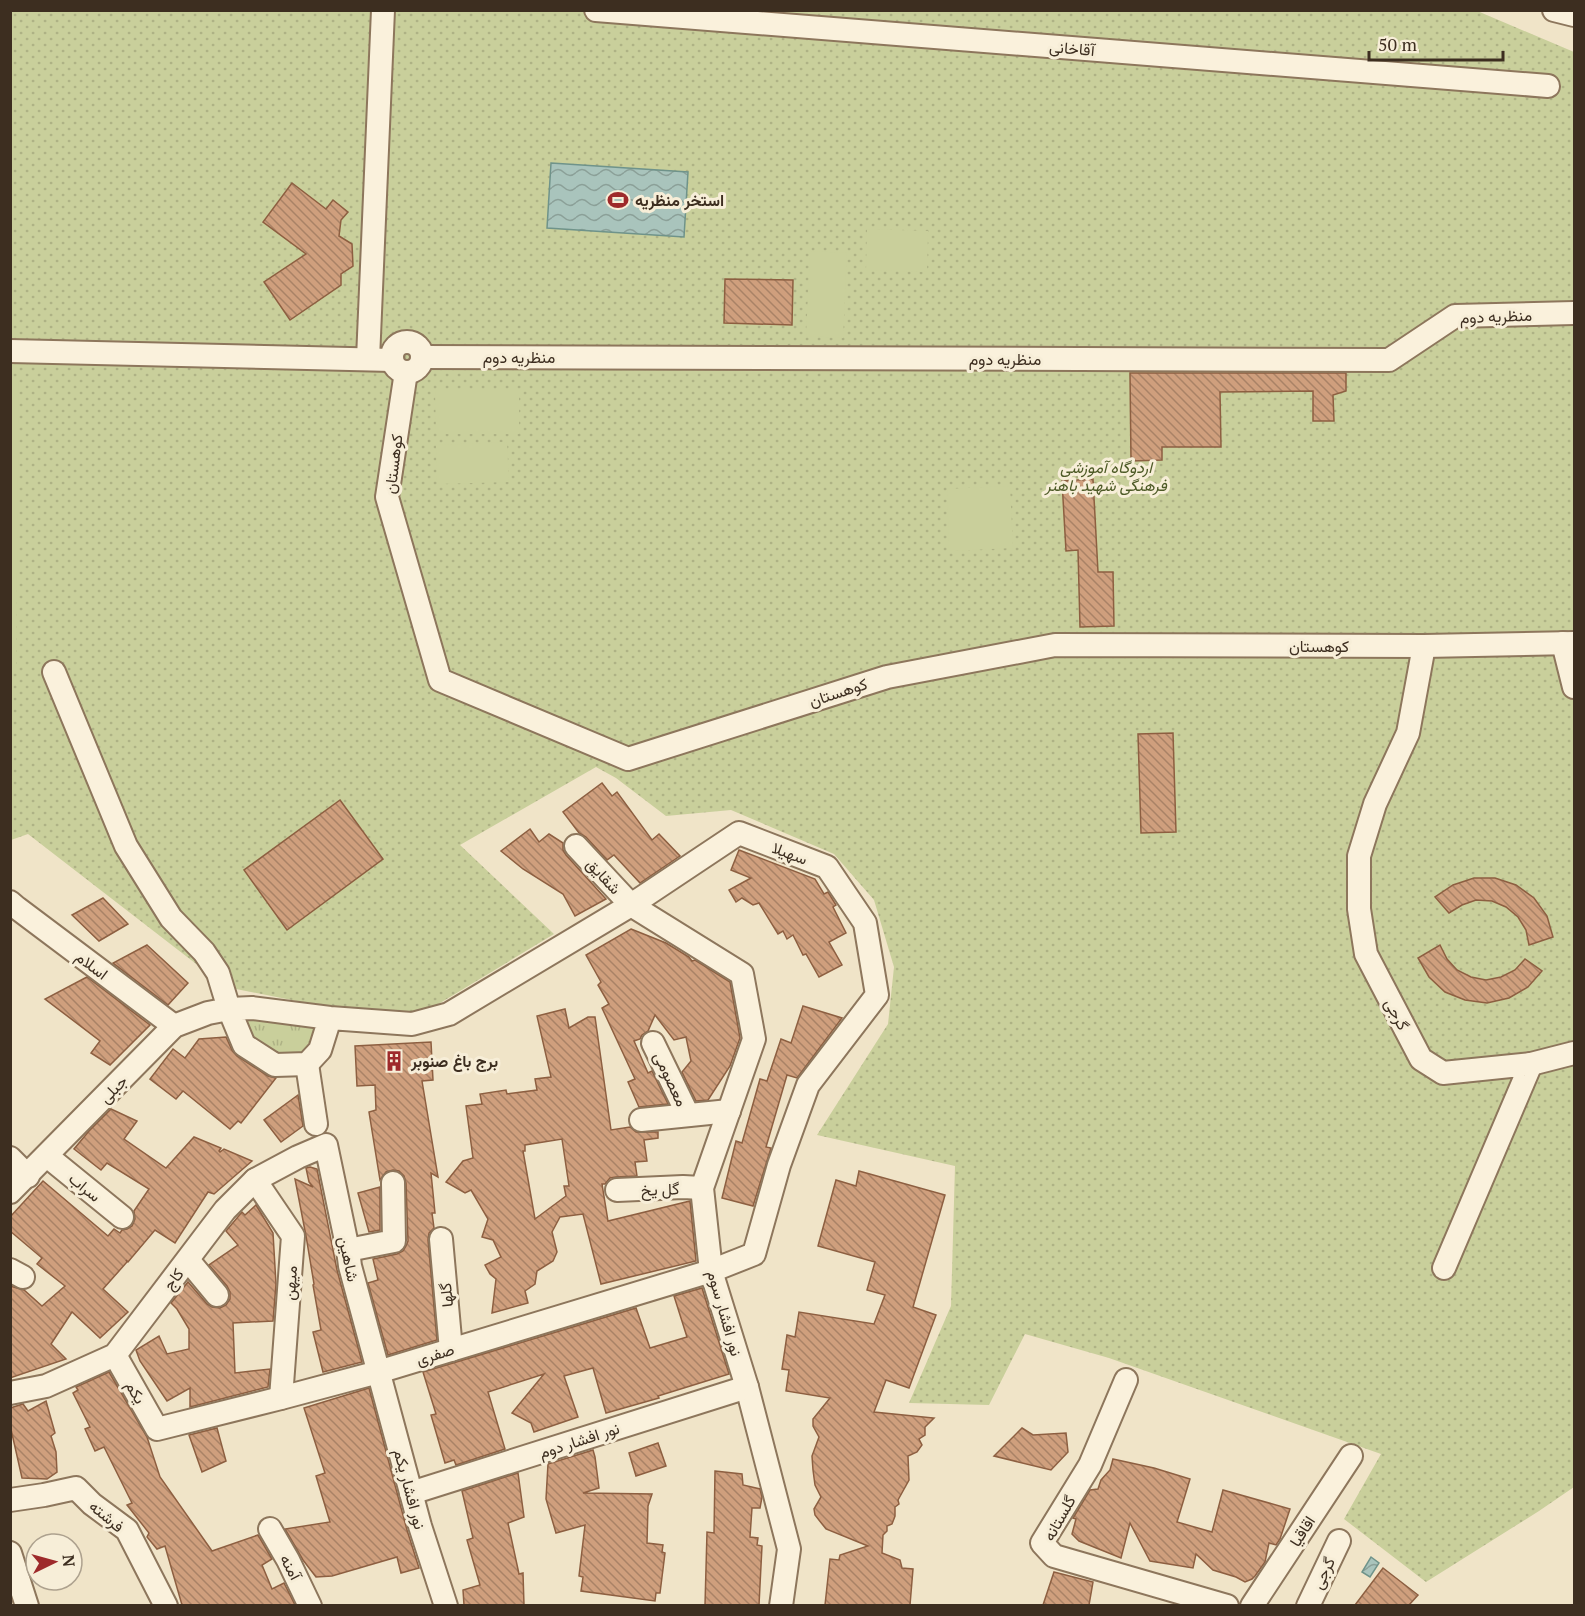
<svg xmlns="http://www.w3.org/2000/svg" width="1585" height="1616" font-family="'PT Serif',Vazirmatn,serif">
	<defs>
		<pattern id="grass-tufts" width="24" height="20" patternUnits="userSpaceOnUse" patternTransform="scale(1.5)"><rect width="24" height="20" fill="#c9cf9b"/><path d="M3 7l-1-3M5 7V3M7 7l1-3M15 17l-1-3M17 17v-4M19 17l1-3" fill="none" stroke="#aeb285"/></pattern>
		<pattern id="park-dots" width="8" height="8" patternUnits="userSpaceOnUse" patternTransform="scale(1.5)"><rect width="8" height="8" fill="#c9cf9b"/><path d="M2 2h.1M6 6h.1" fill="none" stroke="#aeb285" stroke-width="1.8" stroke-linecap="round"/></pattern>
		<pattern id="water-waves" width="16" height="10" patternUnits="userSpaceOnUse" patternTransform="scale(1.5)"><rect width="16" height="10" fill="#a9c4bc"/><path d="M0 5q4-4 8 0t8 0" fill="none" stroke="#8ba098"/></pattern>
		<pattern id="building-back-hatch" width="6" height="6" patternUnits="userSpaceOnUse" patternTransform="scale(1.5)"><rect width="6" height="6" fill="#cf9f7d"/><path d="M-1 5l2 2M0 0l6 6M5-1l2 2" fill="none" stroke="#a98266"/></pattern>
	</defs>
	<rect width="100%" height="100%" fill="#f0e4c8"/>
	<polygon fill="url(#grass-tufts)" points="250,1015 321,1027 310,1050 291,1058 265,1050 240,1022"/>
	<polygon fill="url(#park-dots)" points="1475,10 1574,52 1574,1487 1539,1511 1426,1582 1344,1519 1381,1454 1109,1358 1025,1334 989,1405 909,1403 951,1306 955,1166 817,1135 888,1024 894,967 874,900 834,854 731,810 666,816 616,778 596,767 460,845 554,934 407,1023 226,987 28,834 11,840 11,11"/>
	<g fill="#c9cf9b">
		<polygon points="867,229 928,231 927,272 866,270"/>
		<polygon points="810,251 847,253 843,338 806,336"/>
		<polygon points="11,378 19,379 16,666 10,666"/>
		<polygon points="435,390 519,390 519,434 436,434"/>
		<polygon points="507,442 509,482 437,484 436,445"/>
		<polygon points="1010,486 1013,548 949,551 947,489"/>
	</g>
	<g fill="url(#water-waves)" stroke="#6f938a" stroke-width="1.5">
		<polygon points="551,163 688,172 684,237 547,228"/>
		<polygon points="1371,1557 1379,1563 1370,1577 1362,1572"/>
	</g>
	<g fill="url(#building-back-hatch)" stroke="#8d5f41" stroke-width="1.5" fill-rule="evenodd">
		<polygon points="292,183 326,209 333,200 348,212 341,220 339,236 352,244 353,266 341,274 341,285 290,320 264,282 306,254 263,222"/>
		<polygon points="725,279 793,280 792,325 724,323"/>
		<polygon points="1130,373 1346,373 1346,391 1333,395 1334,421 1313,421 1313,391 1220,392 1221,447 1162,447 1162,460 1131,461"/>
		<polygon points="1093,479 1098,572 1113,572 1114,626 1080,627 1078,550 1066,551 1062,481"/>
		<polygon points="1173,733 1176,832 1141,833 1138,734"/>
		<polygon points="602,783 612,796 617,792 652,840 659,834 680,856 640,883 614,855 607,860 586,837 579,833 563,812"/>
		<polygon points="340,800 383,859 287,930 244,870"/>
		<polygon points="530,829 539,842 549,834 563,843 563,850 566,855 606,899 575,916 563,894 523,869 501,851"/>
		<polygon points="739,850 815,879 824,894 828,892 836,905 833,907 846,933 829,942 842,965 819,977 806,954 803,955 793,935 787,939 783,931 778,934 759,903 753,905 742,898 736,902 729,890 751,878 731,870"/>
		<polygon points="1474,878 1495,878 1516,885 1534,898 1547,916 1553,937 1529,945 1526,930 1518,917 1506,907 1492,901 1476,900 1462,905 1449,913 1435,897 1453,885"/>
		<polygon points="103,898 128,924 99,941 72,915"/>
		<polygon points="631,929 666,943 689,957 692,961 695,960 730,982 740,1038 730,1066 708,1100 696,1101 682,1072 691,1061 686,1037 674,1040 655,1015 648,1031 642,1035 640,1039 634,1041 648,1073 652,1071 668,1104 639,1107 628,1082 635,1079 602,1008 609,1004 598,985 601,982 586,955"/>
		<polygon points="147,945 188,983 168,1005 113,963"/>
		<polygon points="1440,945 1447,959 1457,970 1471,977 1486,980 1501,977 1515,970 1525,959 1542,971 1528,987 1509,998 1487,1003 1465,1000 1445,992 1429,977 1418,958"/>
		<polygon points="87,977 150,1025 110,1065 91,1053 100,1041 45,999"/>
		<polygon points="803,1006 842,1018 797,1078 787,1075 766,1147 771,1148 753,1206 722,1198 736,1141 742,1143 760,1079 767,1081 781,1039 791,1043"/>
		<path d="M565,1009L569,1028L588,1017H595L611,1130L630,1127L636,1132H658V1138L644,1140L647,1161L635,1162L637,1176L616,1177L610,1178L605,1184H602L608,1221L690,1201L696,1261L601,1284L583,1214L560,1217L552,1232L557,1252L553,1261L537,1271L535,1284L525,1291L528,1303L492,1313L496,1279L490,1274L485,1265L501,1257L493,1240L482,1237L488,1219L471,1190L465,1193L446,1182L463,1161L473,1158L466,1106L482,1104L480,1094L506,1090L507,1094L537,1090L535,1079L551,1077L537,1016ZM562,1139L569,1186H564L566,1196L535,1219L523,1151H525V1145Z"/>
		<polygon points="226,1037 232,1050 237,1056 268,1076 276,1078 241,1123 238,1121 230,1129 183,1091 176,1099 150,1079 173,1049 185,1058 199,1039"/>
		<polygon points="431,1042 433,1080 422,1081 438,1177 431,1173 435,1213 432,1213 434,1228 429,1233 428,1240 437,1340 388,1355 368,1283 378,1280 373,1259 397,1254 403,1251 406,1246 408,1241 406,1183 404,1176 399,1171 393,1170 386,1172 380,1180 369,1112 376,1110 375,1085 357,1086 355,1046"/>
		<polygon points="298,1095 303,1126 281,1142 264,1120"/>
		<polygon points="111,1109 137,1121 124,1139 166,1168 194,1137 221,1148 219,1151 220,1152 224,1149 252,1161 214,1194 208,1192 175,1243 155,1230 128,1262 126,1260 127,1262 103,1289 128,1312 100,1338 72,1312 51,1344 66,1359 10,1378 10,1286 24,1290 42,1306 65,1286 37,1264 42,1258 10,1231 10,1217 43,1181 108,1236 114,1229 120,1233 122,1230 127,1229 132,1226 135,1219 134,1211 149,1189 107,1163 101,1170 74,1149 89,1131"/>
		<polygon points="310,1167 317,1169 337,1270 362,1362 323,1372 313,1332 321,1330 313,1285 314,1284 306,1236 295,1179 313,1187 309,1182 306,1168"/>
		<polygon points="859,1171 945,1195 913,1307 936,1315 909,1388 886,1380 874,1412 934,1418 925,1427 925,1435 919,1439 922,1445 917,1452 908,1456 909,1480 898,1500 899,1504 895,1507 895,1516 892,1524 887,1526 887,1531 883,1535 882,1553 900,1560 902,1568 913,1569 910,1605 825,1605 830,1559 839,1560 840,1555 868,1546 826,1529 815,1515 814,1509 821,1497 815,1485 813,1470 812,1456 819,1437 813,1426 813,1419 830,1398 786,1391 789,1370 782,1369 787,1335 795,1337 799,1312 874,1324 885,1295 867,1290 875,1262 818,1246 836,1180 856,1186"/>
		<polygon points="380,1187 380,1230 369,1232 358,1193"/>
		<polygon points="256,1205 273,1233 276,1284 273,1321 233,1323 235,1373 270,1369 268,1387 190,1407 190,1388 167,1401 140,1361 136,1350 159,1336 167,1354 189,1349 189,1329 177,1309 171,1303 188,1282 207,1304 212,1307 220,1308 226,1305 230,1299 230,1292 227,1286 209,1265 238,1245 226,1231 242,1212 245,1215"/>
		<polygon points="702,1288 729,1374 658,1396 659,1398 606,1413 593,1368 564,1376 578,1417 534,1432 531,1423 512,1413 544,1374 488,1392 505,1449 456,1465 454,1460 445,1463 431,1415 436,1414 423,1372 636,1308 650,1348 687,1337 674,1296"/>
		<polygon points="109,1372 147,1437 160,1477 212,1551 258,1535 272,1559 262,1565 272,1589 284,1583 295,1605 182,1605 165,1546 157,1549 147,1537 149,1533 127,1505 132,1503 104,1447 95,1451 85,1429 90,1427 73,1393 78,1390 76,1387"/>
		<polygon points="369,1388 407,1530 419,1568 401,1573 397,1557 332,1576 316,1577 303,1560 285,1529 330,1522 316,1476 325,1473 304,1408"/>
		<polygon points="46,1401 55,1433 51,1436 56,1452 57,1472 47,1479 22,1478 10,1425 10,1408 23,1404 28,1411"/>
		<polygon points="217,1428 226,1461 202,1472 189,1435"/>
		<polygon points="1022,1428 1033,1435 1066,1433 1068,1452 1051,1470 994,1456"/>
		<polygon points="658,1443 666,1466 636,1476 629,1453"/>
		<polygon points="593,1450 595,1457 599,1488 583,1493 652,1494 648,1506 647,1543 663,1545 662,1552 665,1553 660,1593 656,1593 655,1601 581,1591 583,1577 579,1576 585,1525 556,1533 546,1499 548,1464"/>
		<polygon points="1113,1459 1154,1468 1190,1479 1177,1522 1212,1532 1223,1490 1290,1509 1280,1539 1276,1545 1269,1543 1265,1562 1255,1576 1252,1579 1245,1582 1236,1577 1213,1570 1196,1554 1193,1568 1150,1561 1130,1523 1121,1558 1079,1541 1072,1534 1076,1519 1073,1518 1090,1490 1098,1489 1101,1480 1110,1470"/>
		<polygon points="715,1471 742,1474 743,1485 760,1489 762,1497 760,1508 752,1508 750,1537 758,1538 757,1545 762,1546 759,1605 705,1605 707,1532 714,1533"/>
		<polygon points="518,1473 524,1517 508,1523 519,1574 523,1573 524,1605 464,1605 463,1590 480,1585 467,1540 473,1538 462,1491"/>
		<polygon points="1383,1568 1418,1595 1409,1605 1355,1605"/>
		<polygon points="1054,1572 1093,1582 1089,1605 1043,1605"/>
	</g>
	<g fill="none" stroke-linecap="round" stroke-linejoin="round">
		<g stroke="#8d765c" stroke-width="26">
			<g id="minor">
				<polyline points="596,10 1548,86"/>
				<polyline points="1554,10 1574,15"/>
				<circle cx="407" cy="357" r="15"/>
				<polyline points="10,351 392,360"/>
				<polyline points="422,357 1389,360 1455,316 1574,313"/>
				<polyline points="368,359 383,10"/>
				<polyline points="406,372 387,497 440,680 628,759 887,677 1055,645 1424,646 1574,643"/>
				<polyline points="1563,643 1574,687"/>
				<polyline points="1424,646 1408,733 1375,804 1359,856 1359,909 1366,954 1421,1059 1443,1073 1531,1064 1444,1268"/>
				<polyline points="576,846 631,905 742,974 754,1039 702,1188 711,1271 747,1387 789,1549 781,1606"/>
				<polyline points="10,902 17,908 174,1026"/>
				<polyline points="653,1043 688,1115"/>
				<polyline points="307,1064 316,1124"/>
				<polyline points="1531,1064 1574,1053"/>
				<polyline points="641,1120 729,1111"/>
				<polyline points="47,1156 122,1217"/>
				<polyline points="10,1158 28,1176"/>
				<polyline points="255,1180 293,1236 281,1398"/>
				<polyline points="617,1190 683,1187 702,1188"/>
				<polyline points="10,1192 174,1026 208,1013 229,1009 218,973 204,952 171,918 126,846 54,672"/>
				<polyline points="441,1239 451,1350"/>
				<polyline points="348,1250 394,1241 393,1183"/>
				<polyline points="188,1260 217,1295"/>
				<polyline points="10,1270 23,1277"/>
				<polyline points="115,1355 157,1429 281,1398 378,1372 711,1271 754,1254 779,1165 808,1085 877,995 865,923 827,867 739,833 631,905 449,1014 412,1024 330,1018 252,1008 229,1009 244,1045 275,1065 307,1064 320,1050 330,1018"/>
				<polyline points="1126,1380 1090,1465 1042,1543 1054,1556 1227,1606"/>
				<polyline points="10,1393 46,1386 115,1355 225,1210 255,1180 298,1157 326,1145 348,1250 350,1266 420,1526 446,1606"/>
				<polyline points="411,1493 747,1387"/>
				<polyline points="10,1500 44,1495 76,1488 92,1504 127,1530 166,1606"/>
				<polyline points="270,1529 288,1560 310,1606"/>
				<polyline points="10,1553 27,1606"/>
				<polyline points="1252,1606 1351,1456"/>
				<polyline points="1308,1606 1339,1541"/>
			</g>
		</g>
		<use href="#minor" stroke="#faf1dc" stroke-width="22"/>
	</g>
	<defs>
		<g id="stadium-bare" transform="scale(1.62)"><path d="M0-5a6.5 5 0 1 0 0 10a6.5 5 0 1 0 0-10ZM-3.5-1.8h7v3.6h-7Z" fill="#9e2a2b" stroke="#f7eed8" stroke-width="2.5" paint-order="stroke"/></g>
		<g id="building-bare" transform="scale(1.62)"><path d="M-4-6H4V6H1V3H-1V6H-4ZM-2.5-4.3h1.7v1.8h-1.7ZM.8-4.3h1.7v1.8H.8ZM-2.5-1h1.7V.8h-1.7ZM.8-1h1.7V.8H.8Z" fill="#9e2a2b" stroke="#f7eed8" stroke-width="2.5" paint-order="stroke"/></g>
	</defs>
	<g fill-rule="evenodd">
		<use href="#stadium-bare" x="618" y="200"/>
		<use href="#building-bare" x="394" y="1061"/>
	</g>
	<g text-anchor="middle" stroke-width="6" stroke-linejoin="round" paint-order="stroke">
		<g font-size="16" fill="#3d2e20" stroke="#f7eed8">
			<text transform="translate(1072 48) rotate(5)" y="6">آقاخانی</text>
			<text transform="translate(1496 316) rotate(-2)" y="6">منظریه دوم</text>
			<text x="519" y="363">منظریه دوم</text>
			<text x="1005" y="365">منظریه دوم</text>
			<text transform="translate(393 464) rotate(-83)" y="6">کوهستان</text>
			<text x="1319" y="652">کوهستان</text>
			<text transform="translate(838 692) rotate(-18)" y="6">کوهستان</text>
			<text transform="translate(790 853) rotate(21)" y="6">سهیلا</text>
			<text transform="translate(604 876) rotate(47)" y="6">شقایق</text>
			<text transform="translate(92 965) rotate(37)" y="6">اسلام</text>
			<text transform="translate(1397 1014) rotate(62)" y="6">گرجی</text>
			<text transform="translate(671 1079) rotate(65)" y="6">معصومی</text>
			<text transform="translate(113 1089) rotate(-46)" y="6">جبلی</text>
			<text transform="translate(85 1187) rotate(39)" y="6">سراب</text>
			<text transform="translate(660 1189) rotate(-2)" y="6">گل یخ</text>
			<text transform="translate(349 1259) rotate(78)" y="6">شاهین</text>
			<text transform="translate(173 1279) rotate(-53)" y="6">کاج</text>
			<text transform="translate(290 1283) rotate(-86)" y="6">میهن</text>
			<text transform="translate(446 1295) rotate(-96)" y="6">گلها</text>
			<text transform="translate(725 1313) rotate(74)" y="6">نور افشار سوم</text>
			<text transform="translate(435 1354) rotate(-17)" y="6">صفری</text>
			<text transform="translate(136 1392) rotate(60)" y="6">یکم</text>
			<text transform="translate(579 1440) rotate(-18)" y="6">نور افشار دوم</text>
			<text transform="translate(410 1489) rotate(75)" y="6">نور افشار یکم</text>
			<text transform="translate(107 1516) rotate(40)" y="6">فرشته</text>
			<text transform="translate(1059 1518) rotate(-61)" y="6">گلستانه</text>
			<text transform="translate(1302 1531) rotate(-57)" y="6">اقاقیا</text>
			<text transform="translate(291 1567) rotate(62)" y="6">آمنه</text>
			<text transform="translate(1323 1573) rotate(-65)" y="6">گرجی</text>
		</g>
		<g font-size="16" font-weight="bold" fill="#3d2e20" stroke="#f7eed8" text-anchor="start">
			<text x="635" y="206">استخر منظریه</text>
			<text x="411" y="1067">برج باغ صنوبر</text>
		</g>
		<g font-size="16" font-style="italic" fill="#4d5a26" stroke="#f7eed8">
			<text x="1106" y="473">اردوگاه آموزشی<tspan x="1106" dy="18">فرهنگی شهید باهنر</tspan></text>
		</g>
	</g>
	<rect width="1585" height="1616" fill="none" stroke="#3d2e20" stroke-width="24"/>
	<g transform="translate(54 1562) rotate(85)"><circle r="28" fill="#f7eed8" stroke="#ada18e" stroke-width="1.5"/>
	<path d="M0-4.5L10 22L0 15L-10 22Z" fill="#9e2a2b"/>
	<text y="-9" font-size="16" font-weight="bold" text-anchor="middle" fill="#3d2e20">N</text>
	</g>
	<path d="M1369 51v9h134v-9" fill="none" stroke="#3d2e20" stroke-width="3"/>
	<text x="1378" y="51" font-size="18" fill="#3d2e20" stroke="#f7eed8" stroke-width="4.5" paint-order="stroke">50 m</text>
</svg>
